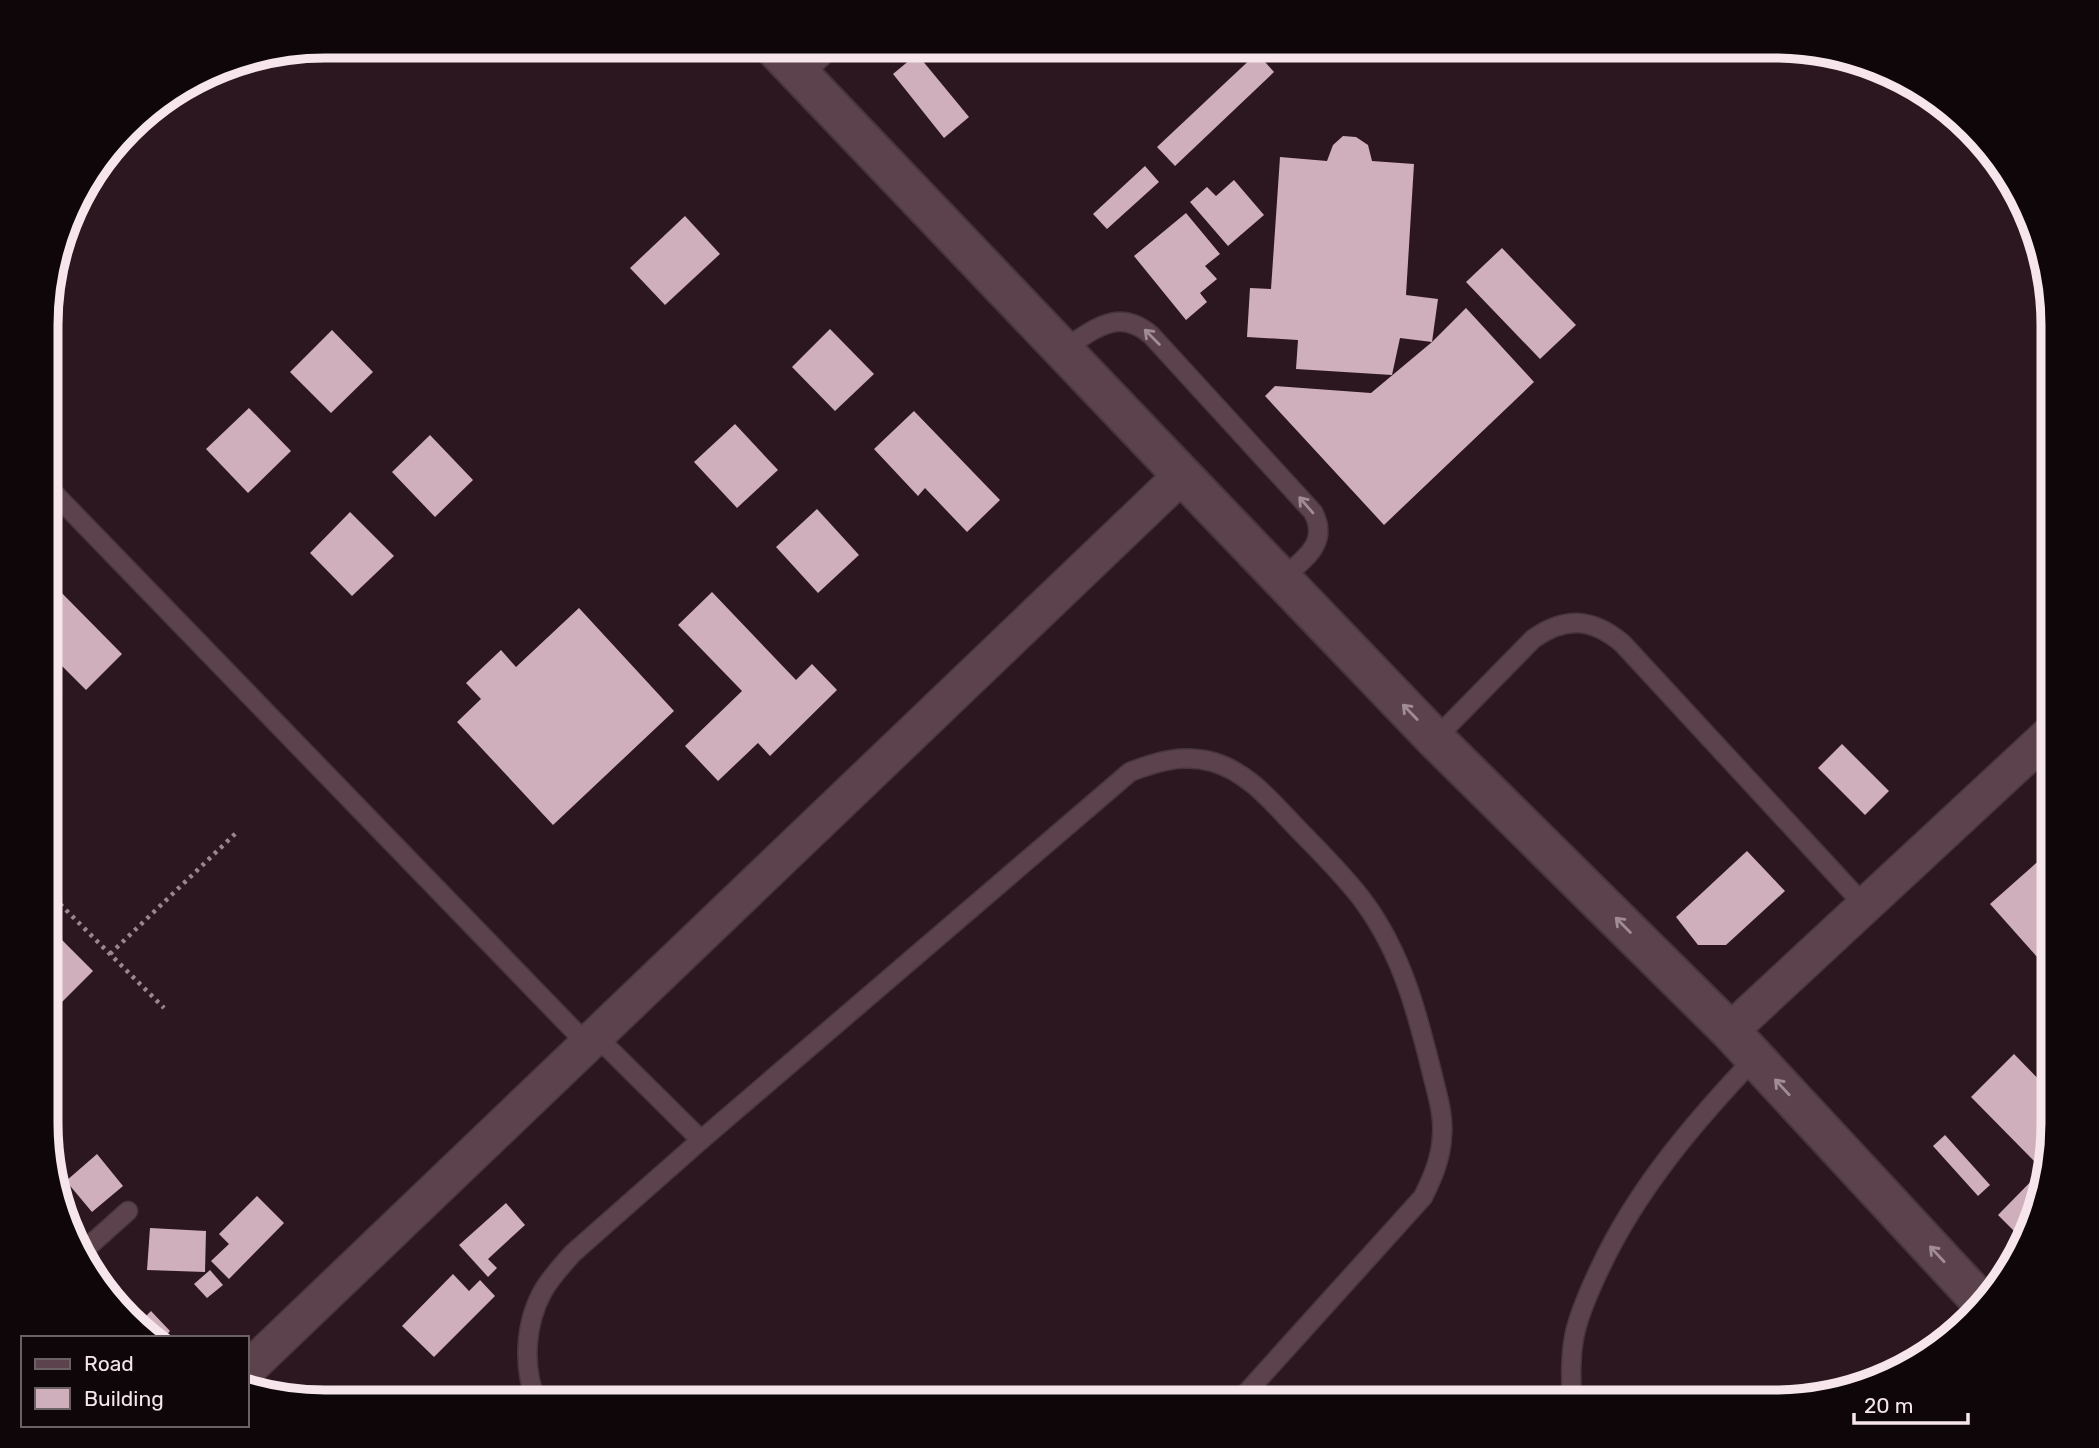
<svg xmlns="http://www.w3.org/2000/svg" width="2099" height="1448" font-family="Rubik,sans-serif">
	<rect width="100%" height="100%" fill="#2c1620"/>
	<g fill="#ceafbb">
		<polygon points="1257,53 1274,72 1175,166 1157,147"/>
		<polygon points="917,54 969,117 944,138 893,74"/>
		<polygon points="1343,136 1356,137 1368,145 1372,161 1414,164 1406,295 1438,299 1432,342 1400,338 1392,375 1296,369 1298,340 1247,337 1250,288 1271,289 1280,157 1327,161 1333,145"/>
		<polygon points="1145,166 1159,182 1107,229 1093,214"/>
		<polygon points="1234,180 1264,215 1228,246 1190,202 1207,187 1216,196"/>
		<polygon points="1186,213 1220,254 1205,266 1217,279 1200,293 1207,302 1186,320 1134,256"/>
		<polygon points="685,216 720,254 665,305 630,268"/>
		<polygon points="1502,248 1576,325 1540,359 1466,282"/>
		<polygon points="1466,308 1534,382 1384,525 1265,396 1275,386 1371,393 1432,342"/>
		<polygon points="830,329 874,374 835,411 792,367"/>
		<polygon points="332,330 373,372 331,413 290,372"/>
		<polygon points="249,408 291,451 248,493 206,449"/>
		<polygon points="914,411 1000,500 967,532 925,488 918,496 874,449"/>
		<polygon points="735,424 778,470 737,508 694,462"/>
		<polygon points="430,435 473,480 435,517 392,472"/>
		<polygon points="817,509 859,555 818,593 776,547"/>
		<polygon points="350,512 394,556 352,596 310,553"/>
		<polygon points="48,579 122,654 86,690 48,652"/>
		<polygon points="712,592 796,680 812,664 837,690 770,756 758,743 718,781 685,746 742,691 678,625"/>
		<polygon points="579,608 674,711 553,825 457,722 481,699 466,683 501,650 516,667"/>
		<polygon points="1842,744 1889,791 1865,815 1818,768"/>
		<polygon points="2053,848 2053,975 1990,904"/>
		<polygon points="1747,851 1785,891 1726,945 1698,945 1676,917"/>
		<polygon points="48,926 93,971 48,1016"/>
		<polygon points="2014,1054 2053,1094 2053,1142 2051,1152 2038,1165 1971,1097"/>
		<polygon points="1945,1135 1990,1185 1978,1196 1933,1146"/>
		<polygon points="97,1154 123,1186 92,1212 66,1181"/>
		<polygon points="2041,1171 2046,1176 2039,1214 2024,1241 1998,1215"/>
		<polygon points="257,1196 284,1223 229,1279 211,1261 229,1244 219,1234"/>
		<polygon points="506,1203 525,1225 488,1259 497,1268 488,1277 459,1245"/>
		<polygon points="150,1228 206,1231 205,1272 147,1270"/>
		<polygon points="210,1270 223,1285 207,1298 194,1284"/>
		<polygon points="453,1274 469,1291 480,1280 495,1296 434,1357 402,1326"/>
		<polygon points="151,1311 170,1331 164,1338 148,1338 137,1325"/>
	</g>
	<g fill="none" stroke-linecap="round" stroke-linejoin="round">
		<g stroke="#46353c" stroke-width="21">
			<g id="lane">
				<polyline points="802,75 834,46"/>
				<path d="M1062,350C1093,331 1117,306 1151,335L1313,512C1330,544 1303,559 1282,579"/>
				<polyline points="48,487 587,1044"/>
				<path d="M48,673C54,686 52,696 48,709"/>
				<path d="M1435,739L1533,639C1565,616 1592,618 1622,643L1865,906"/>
				<polyline points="596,1036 701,1140"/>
				<polyline points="80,1254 128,1211"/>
				<path d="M537,1402C522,1368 525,1323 543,1291C551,1277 562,1265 573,1253L701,1140L1130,772C1158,761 1183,754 1213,762C1248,772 1272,802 1296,827C1319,851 1344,875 1364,902C1402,954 1417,1012 1432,1073C1437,1094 1444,1115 1442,1136C1441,1158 1433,1177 1423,1197L1238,1402"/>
				<path d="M1572,1402C1571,1380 1570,1356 1575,1333C1580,1311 1590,1289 1600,1268C1637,1189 1695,1121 1755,1058"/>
			</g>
		</g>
		<g stroke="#46353c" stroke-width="38">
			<g id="street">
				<polyline points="1730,1031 2053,731"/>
				<polyline points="247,1370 1182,475"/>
			</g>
		</g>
		<g stroke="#46353c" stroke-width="42">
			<polyline id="secondary" points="773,46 1182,475 1435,739 1730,1031 1983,1304"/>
		</g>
		<g stroke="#99868e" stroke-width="4.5" stroke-dasharray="3.5 5" stroke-linecap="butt">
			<polyline points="48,892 164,1008"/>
			<polyline points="110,954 236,833"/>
		</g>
		<use href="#lane" stroke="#5c424d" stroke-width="18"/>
		<use href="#street" stroke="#5c424d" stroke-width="35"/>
		<use href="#secondary" stroke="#5c424d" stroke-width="38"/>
	</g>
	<defs><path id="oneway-shaft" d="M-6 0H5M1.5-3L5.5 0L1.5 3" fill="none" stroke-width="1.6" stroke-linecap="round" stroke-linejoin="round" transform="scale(1.75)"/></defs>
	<g stroke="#a18c95">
		<use href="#oneway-shaft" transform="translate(1152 337) rotate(-135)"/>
		<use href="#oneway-shaft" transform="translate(1306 505) rotate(-131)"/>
		<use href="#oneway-shaft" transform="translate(1410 712) rotate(-134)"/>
		<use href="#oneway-shaft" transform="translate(1623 925) rotate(-135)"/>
		<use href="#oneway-shaft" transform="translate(1782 1087) rotate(-133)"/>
		<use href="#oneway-shaft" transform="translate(1937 1254) rotate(-133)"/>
	</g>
	<path d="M0 0H2099V1448H0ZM325 58H1774A267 267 0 0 1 2041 325V1123A267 267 0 0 1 1774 1390H325A267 267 0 0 1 58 1123V325A267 267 0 0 1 325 58Z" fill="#0e0609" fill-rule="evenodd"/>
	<path fill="none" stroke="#f6e6ec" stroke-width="9" d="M325 58H1774A267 267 0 0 1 2041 325V1123A267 267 0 0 1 1774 1390H325A267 267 0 0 1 58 1123V325A267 267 0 0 1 325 58Z"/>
	<rect x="21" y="1336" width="228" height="91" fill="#0e0609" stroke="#6b6064" stroke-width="2"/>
	<rect x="35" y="1359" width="35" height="10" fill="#5c424d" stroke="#6b6064" stroke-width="2"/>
	<text x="84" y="1371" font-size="21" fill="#f6e6ec">Road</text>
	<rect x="35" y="1388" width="35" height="21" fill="#ceafbb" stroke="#6b6064" stroke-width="2"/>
	<text x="84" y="1406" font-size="21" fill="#f6e6ec">Building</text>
	<path d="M1854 1413v10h114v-10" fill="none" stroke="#f6e6ec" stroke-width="3.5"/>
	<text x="1864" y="1413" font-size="21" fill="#f6e6ec" stroke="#0e0609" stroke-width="5" paint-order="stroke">20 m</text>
</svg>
